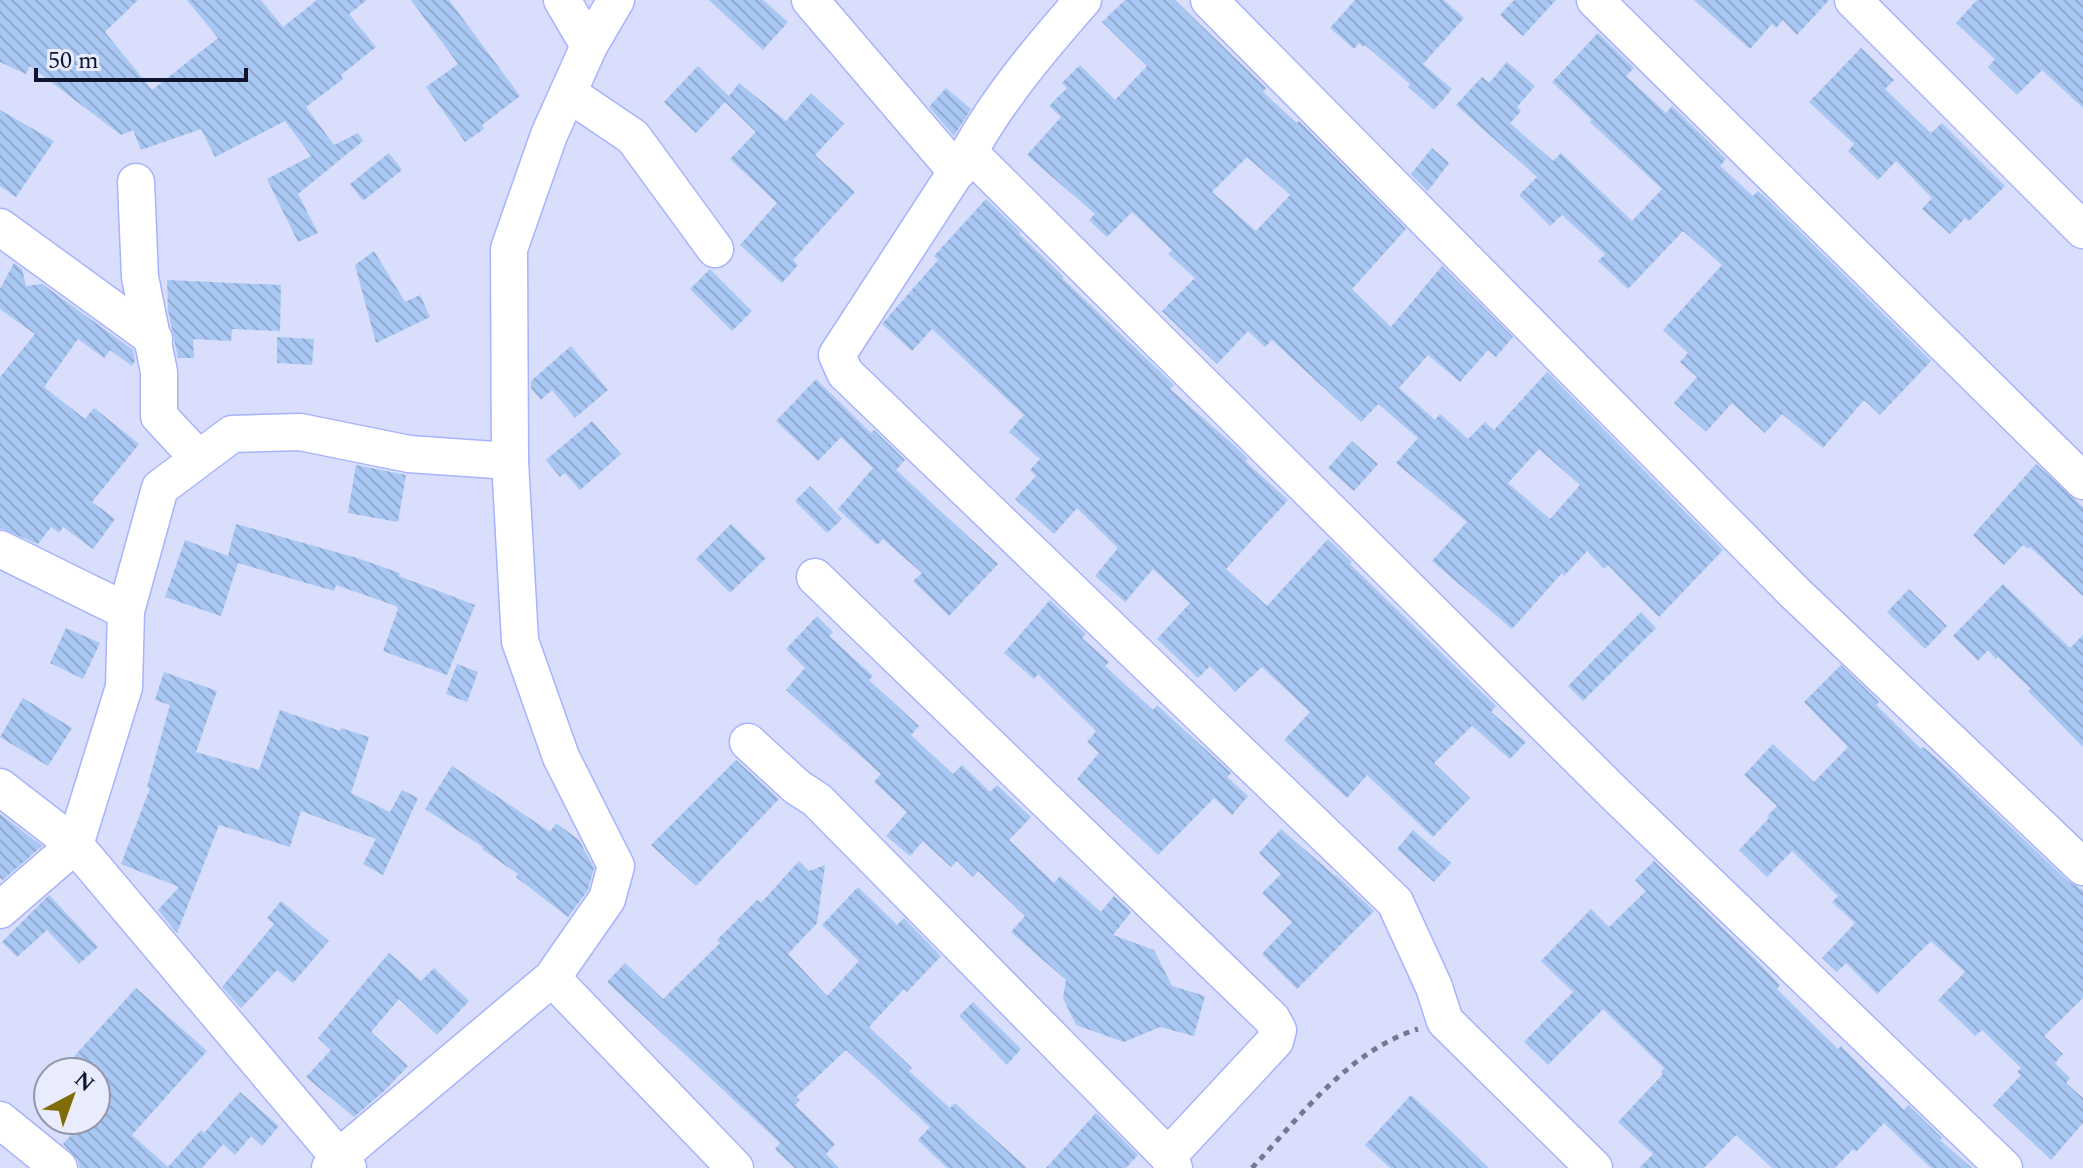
<svg xmlns="http://www.w3.org/2000/svg" width="2083" height="1168" font-family="Spectral,serif">
	<defs>
		<pattern id="building-back-hatch" width="6" height="6" patternUnits="userSpaceOnUse" patternTransform="scale(2)"><rect width="6" height="6" fill="#a8c7f2"/><path d="M-1 5l2 2M0 0l6 6M5-1l2 2" fill="none" stroke="#90aad0"/></pattern>
	</defs>
	<rect width="100%" height="100%" fill="#d8defc"/>
	<g fill="url(#building-back-hatch)" fill-rule="evenodd">
		<polygon points="0,0 138,0 105,32 152,90 218,38 187,0 261,0 283,27 317,0 367,0 349,14 376,47 341,75 343,79 306,107 334,145 358,133 363,141 298,194 318,233 298,242 267,179 311,156 285,121 215,157 201,129 141,150 133,130 121,135 30,66 26,74 0,62"/>
		<polygon points="411,0 449,0 520,96 482,125 484,129 465,142 426,87 458,64"/>
		<polygon points="709,0 763,0 788,22 763,50"/>
		<path d="M1125,0H1175L1266,88L1263,92L1297,123L1299,121L1406,229L1352,289L1391,327L1442,266L1513,337L1496,357L1488,350L1460,382L1428,355L1399,388L1435,420L1440,414L1468,439L1485,422L1494,430L1547,372L1723,550L1659,617L1608,565L1604,569L1587,551L1564,576L1562,573L1512,629L1432,561L1467,522L1396,463L1418,438L1378,404L1361,422L1272,340L1265,347L1248,331L1217,364L1162,311L1195,278L1168,254L1172,250L1132,212L1107,237L1089,220L1095,214L1027,155L1061,117L1049,106L1067,88L1062,83L1080,65L1115,100L1147,66L1102,22ZM1247,157L1290,195L1256,231L1212,192ZM1539,449L1580,485L1550,519L1508,483Z"/>
		<polygon points="1355,0 1444,0 1464,18 1423,64 1452,89 1434,110 1408,87 1410,84 1365,45 1363,47 1359,43 1354,49 1330,28"/>
		<polygon points="1514,0 1556,0 1523,36 1500,15"/>
		<polygon points="1694,0 1829,0 1797,35 1783,20 1776,28 1772,24 1750,49"/>
		<polygon points="1977,0 2083,0 2083,108 2042,70 2017,95 1988,67 1995,59 1956,23"/>
		<polygon points="1598,33 1634,68 1626,76 1666,113 1672,106 1726,159 1720,166 1753,196 1758,191 1764,196 1931,361 1880,415 1864,400 1823,448 1782,414 1765,433 1732,403 1706,432 1674,403 1697,377 1680,362 1688,353 1663,330 1722,265 1683,231 1628,289 1598,261 1605,254 1562,215 1550,226 1519,195 1537,177 1456,105 1482,77 1489,83 1507,62 1535,86 1517,107 1521,111 1510,123 1553,161 1561,153 1632,221 1662,189 1590,122 1592,120 1552,82"/>
		<polygon points="1861,48 1894,80 1885,89 1931,133 1942,123 2005,186 1969,221 1965,218 1950,234 1922,209 1932,198 1896,161 1878,180 1848,151 1854,144 1809,102"/>
		<polygon points="698,66 729,96 739,83 786,121 811,93 844,124 815,155 855,192 793,260 798,265 782,283 740,245 777,203 730,159 756,132 725,102 696,133 664,102"/>
		<polygon points="946,88 971,109 954,136 929,107"/>
		<polygon points="0,110 54,141 16,197 0,186"/>
		<polygon points="1432,148 1449,163 1428,191 1411,174"/>
		<polygon points="389,153 402,170 363,201 350,184"/>
		<polygon points="986,199 1020,232 1019,234 1064,277 1062,278 1174,385 1170,389 1237,448 1248,459 1245,461 1288,500 1226,569 1267,606 1328,539 1352,562 1350,564 1496,706 1491,712 1526,742 1510,759 1472,726 1434,763 1470,798 1433,837 1367,775 1347,798 1284,740 1310,712 1262,667 1235,692 1210,666 1198,678 1157,639 1190,603 1153,569 1125,602 1095,576 1118,548 1077,508 1054,534 1015,499 1036,476 1030,470 1040,459 1009,432 1024,415 932,329 912,351 882,324 938,260 934,256"/>
		<polygon points="374,251 405,302 420,295 430,317 376,343 355,265"/>
		<polygon points="14,263 22,269 26,286 42,284 133,350 135,361 132,366 110,350 104,358 78,339 44,387 85,419 94,408 139,444 92,502 115,519 93,549 63,527 59,533 51,527 38,544 0,528 0,377 35,334 0,309 0,289"/>
		<polygon points="710,269 752,311 732,331 690,289"/>
		<polygon points="167,280 281,285 280,331 232,329 231,341 193,339 194,358 178,358 168,310"/>
		<polygon points="277,337 314,339 312,365 277,363"/>
		<polygon points="571,346 608,390 575,418 552,390 541,400 531,388 531,381"/>
		<polygon points="816,379 871,433 874,430 905,460 896,470 998,564 949,616 913,581 922,573 883,539 877,545 838,509 873,468 841,437 818,461 776,421"/>
		<polygon points="592,421 621,454 580,490 565,473 560,477 546,460"/>
		<polygon points="1352,441 1378,464 1354,491 1328,468"/>
		<polygon points="2036,464 2083,507 2083,596 2030,547 2028,549 2023,545 2004,565 1973,535"/>
		<polygon points="356,465 406,475 398,522 348,513"/>
		<polygon points="810,486 842,519 827,533 795,501"/>
		<polygon points="236,524 357,558 400,573 399,576 475,605 447,675 383,651 398,609 396,606 336,585 334,591 238,563 221,616 165,597 185,540 228,556"/>
		<polygon points="731,524 766,558 730,593 696,559"/>
		<polygon points="2003,584 2070,648 2083,635 2083,747 2028,691 2031,689 1998,657 1996,659 1988,650 1978,661 1953,636"/>
		<polygon points="1909,589 1947,626 1925,649 1887,612"/>
		<polygon points="1050,600 1086,634 1082,638 1109,662 1105,666 1153,710 1157,705 1231,773 1227,777 1248,796 1232,815 1214,798 1158,855 1077,779 1099,753 1087,742 1096,731 1038,674 1034,679 1004,653"/>
		<polygon points="1641,612 1656,628 1583,701 1568,686"/>
		<polygon points="817,616 833,632 829,636 873,676 869,680 919,726 911,735 953,774 962,765 990,792 997,785 1031,817 1009,840 1054,883 1060,876 1101,912 1114,896 1131,912 1113,935 1154,950 1172,986 1205,996 1194,1036 1160,1027 1124,1042 1076,1025 1063,998 1066,980 1011,932 1025,916 978,871 973,877 957,861 951,867 923,841 910,856 886,836 907,812 874,782 881,774 786,690 805,668 786,649"/>
		<polygon points="66,628 100,643 83,679 50,663"/>
		<polygon points="457,664 478,672 467,702 446,694"/>
		<polygon points="1841,665 1879,702 1876,705 1921,749 1923,747 1950,770 2069,882 2083,890 2083,998 2044,1036 2063,1054 2055,1063 2070,1078 2066,1083 2083,1098 2083,1123 2051,1160 1993,1105 2021,1075 2017,1072 2021,1068 1982,1030 1975,1036 1938,1000 1965,972 1931,941 1877,994 1846,963 1837,972 1822,958 1855,923 1832,902 1838,896 1792,851 1767,877 1739,850 1769,818 1767,816 1777,806 1744,775 1773,744 1814,782 1848,747 1804,702"/>
		<polygon points="164,672 217,691 196,752 259,770 280,710 340,731 341,728 369,737 351,793 390,812 402,790 418,798 383,875 363,864 376,839 301,811 290,847 219,825 177,933 158,910 179,887 121,864 150,788 147,787 170,705 155,700"/>
		<polygon points="23,698 72,728 48,766 0,737"/>
		<polygon points="736,760 779,799 696,886 651,845"/>
		<polygon points="452,766 550,832 556,823 579,840 594,868 588,890 568,917 516,877 518,874 482,849 483,847 425,809"/>
		<polygon points="0,814 42,846 3,880 0,878"/>
		<polygon points="1281,829 1335,876 1336,875 1374,911 1297,989 1262,954 1292,922 1262,893 1281,874 1259,853"/>
		<polygon points="1413,830 1451,863 1434,882 1397,849"/>
		<polygon points="799,861 809,871 825,865 817,923 788,954 827,996 859,961 822,925 858,887 897,925 904,918 941,956 907,992 904,989 869,1027 912,1068 909,1071 950,1108 955,1103 1027,1168 947,1168 918,1140 930,1127 846,1050 796,1097 800,1100 795,1105 835,1144 826,1154 839,1168 795,1168 775,1149 780,1143 607,982 625,963 663,999 720,943 717,940 757,900 761,903"/>
		<polygon points="1654,861 1756,960 1780,985 1777,989 1838,1049 1841,1046 1904,1110 1908,1105 1942,1138 1940,1140 1972,1168 1931,1168 1884,1123 1856,1152 1853,1149 1835,1168 1772,1168 1736,1135 1704,1168 1639,1168 1653,1154 1618,1122 1663,1074 1661,1072 1664,1068 1603,1009 1548,1065 1524,1042 1573,992 1541,961 1591,909 1609,927 1646,891 1635,880"/>
		<polygon points="49,895 98,947 79,964 47,930 17,957 2,942"/>
		<polygon points="281,901 329,941 293,983 277,970 241,1008 222,987 274,924 267,918"/>
		<polygon points="389,953 421,981 434,968 469,1001 437,1035 399,999 371,1032 408,1066 384,1091 354,1117 306,1077 331,1050 318,1038"/>
		<polygon points="136,988 207,1051 132,1135 168,1167 201,1130 204,1133 240,1092 279,1126 262,1146 251,1136 235,1155 223,1144 202,1168 80,1168 78,1160 63,1144 85,1120 96,1120 96,1108 106,1097 96,1088 96,1072 60,1072"/>
		<polygon points="973,1002 1021,1049 1007,1065 959,1016"/>
		<polygon points="1411,1095 1452,1132 1489,1168 1390,1168 1365,1145"/>
		<polygon points="1096,1113 1138,1155 1126,1168 1046,1168"/>
	</g>
	<g fill="none" stroke-linecap="round" stroke-linejoin="round">
		<g stroke="#a7b3fc" stroke-width="39">
			<g id="minor">
				<polyline points="562,0 589,46"/>
				<polyline points="810,0 957,172"/>
				<path d="M1083,0C1041,48 1000,96 969,152L837,355L845,373L1395,902L1434,987L1445,1021L1594,1168"/>
				<polyline points="1209,0 1794,592 2083,867"/>
				<polyline points="1595,0 2083,481"/>
				<polyline points="1853,0 2083,230"/>
				<polyline points="568,93 633,137 715,249"/>
				<polyline points="969,152 1614,793 2004,1168"/>
				<polyline points="136,182 140,277 159,372 159,416 198,458"/>
				<polyline points="0,227 154,339"/>
				<polyline points="0,549 126,611"/>
				<polyline points="815,577 1272,1019 1278,1030 1275,1041 1168,1156"/>
				<polyline points="748,742 797,787 817,800 1168,1156 1174,1168"/>
				<polyline points="0,787 75,845 348,1168"/>
				<polyline points="0,910 75,845 124,687 126,611 160,488 232,434 300,432 409,454 510,461"/>
				<polyline points="552,978 735,1168"/>
				<polyline points="0,1120 59,1168"/>
				<polyline points="330,1168 339,1157 552,978 607,899 616,866 561,757 520,641 510,461 509,249 549,135 589,46 616,0"/>
			</g>
		</g>
		<path stroke="#737894" stroke-width="5" stroke-dasharray="6 6" stroke-linecap="butt" d="M1252,1168C1301,1116 1348,1051 1418,1029"/>
		<use href="#minor" stroke="#fff" stroke-width="36"/>
	</g>
	<g transform="translate(72 1096) rotate(41)"><circle r="38" fill="#e9ecfc" stroke="#9396aa" stroke-width="2"/>
	<path d="M0-6L14 30L0 20L-14 30Z" fill="#806d08"/>
	<text y="-12" font-size="22" font-weight="bold" text-anchor="middle" fill="#121530">N</text>
	</g>
	<path d="M36 68v12h210v-12" fill="none" stroke="#121530" stroke-width="4"/>
	<text x="48" y="68" font-size="24" fill="#121530" stroke="#e9ecfc" stroke-width="6" paint-order="stroke">50 m</text>
</svg>
